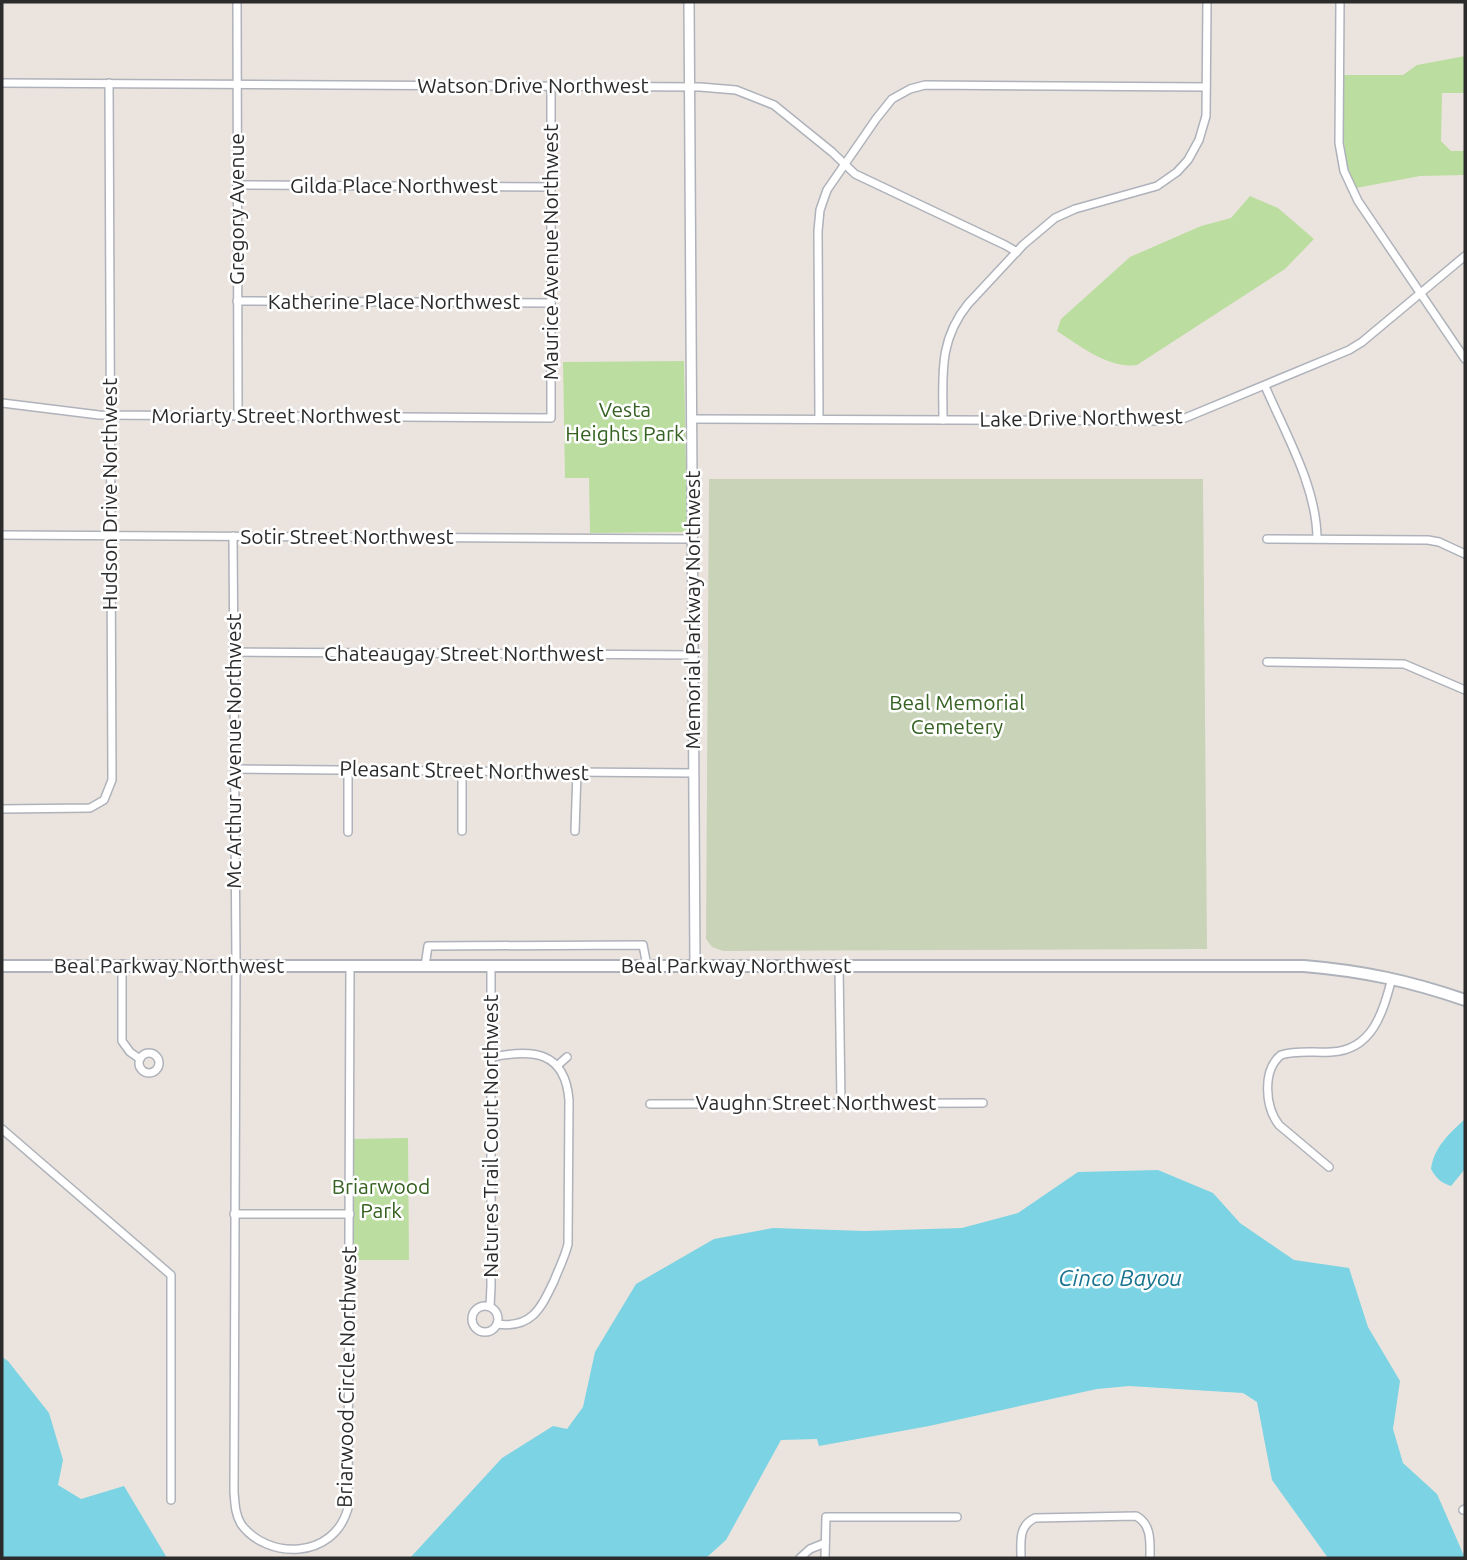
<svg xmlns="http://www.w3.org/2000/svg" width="1467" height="1560" font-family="Ubuntu,sans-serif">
	<rect width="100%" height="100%" fill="#ebe4de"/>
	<g fill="#bbdda0">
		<path d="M1465,56V93H1442L1441,141L1451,151H1465V175L1420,176L1356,188C1339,153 1344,113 1344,75H1403L1417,65Z"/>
		<path d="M1250,196L1278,208L1314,239L1285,269L1137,365C1109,369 1080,346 1057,331L1061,319L1130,257L1201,226L1231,218Z"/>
		<polygon points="684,361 687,532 590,533 589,478 565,478 563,362"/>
		<polygon points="408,1138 409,1260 353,1260 353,1139"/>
	</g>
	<polygon fill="#c8d3b7" points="709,479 1203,479 1207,949 723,951 712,947 706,939"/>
	<g fill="#7bd3e3">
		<path d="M1465,1119V1169L1451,1186C1441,1183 1436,1178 1431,1169C1434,1147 1449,1134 1465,1119Z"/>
		<polygon points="1158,1170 1213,1193 1240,1223 1294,1260 1349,1268 1368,1327 1400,1381 1393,1429 1403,1463 1437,1494 1465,1558 1328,1558 1272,1480 1257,1402 1243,1393 1129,1386 1097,1389 929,1426 819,1446 817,1439 781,1440 726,1540 706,1558 410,1558 502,1458 553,1426 567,1429 583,1407 595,1352 636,1284 714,1239 773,1228 865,1231 962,1228 1018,1213 1078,1172"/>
		<polygon points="2,1357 8,1361 49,1413 63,1460 58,1485 81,1499 124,1486 167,1558 2,1558"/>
	</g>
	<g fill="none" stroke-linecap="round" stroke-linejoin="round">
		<g stroke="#aeb2ba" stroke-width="10">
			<g id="minor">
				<polyline points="237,2 238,416"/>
				<polyline points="1340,2 1339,143 1344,171 1358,201 1465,359"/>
				<polyline points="2,83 700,87 736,90 774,105 832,152 855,174 1005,245 1017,252"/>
				<polyline points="237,185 551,187"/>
				<polyline points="237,301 551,303"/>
				<path d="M1265,386C1285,433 1317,487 1317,539"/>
				<polyline points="2,403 99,415 551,418 551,86"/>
				<polyline points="692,419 1168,421 1185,418 1349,350 1362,342 1465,256"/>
				<polyline points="819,419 818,231 820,210 827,190 876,119 892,99 910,89 925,85 1206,87"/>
				<path d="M943,420C943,376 938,341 968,304L1023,245L1055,218L1075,209L1157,186L1177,172L1188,160L1199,140L1206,116L1207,2"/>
				<polyline points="2,535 692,539"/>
				<path d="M233,536L236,962L234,1492C235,1503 235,1514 241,1524C267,1560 334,1560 348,1508L350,966"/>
				<polyline points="1267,539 1428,540 1439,542 1465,554"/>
				<polyline points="234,652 693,655"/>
				<polyline points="1267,662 1404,664 1465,690"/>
				<polyline points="235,769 694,773"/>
				<polyline points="2,809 90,808 104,800 112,780 109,83"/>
				<polyline points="462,831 462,771"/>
				<polyline points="575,831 577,772"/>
				<polyline points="348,832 348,770"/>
				<polyline points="122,966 122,1041 130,1052 140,1059"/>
				<polyline points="425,966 428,946 643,945 647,966"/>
				<polyline points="839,966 841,1103"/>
				<circle cx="149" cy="1063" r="10"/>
				<path d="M492,1057C533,1049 565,1051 569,1100L568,1244C565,1257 559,1268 554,1281C541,1308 532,1329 497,1324"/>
				<polyline points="558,1065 567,1057"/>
				<polyline points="650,1104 983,1103"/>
				<polyline points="2,1129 171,1275 171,1500"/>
				<path d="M1329,1167L1279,1125C1265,1107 1262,1070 1281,1055C1297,1050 1314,1053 1331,1052C1373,1050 1383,1012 1392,978"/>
				<polyline points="234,1214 350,1214"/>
				<circle cx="485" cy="1319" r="13"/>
				<polyline points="490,1307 491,1286 491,966"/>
				<polyline points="1463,1510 1465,1509"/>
				<polyline points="800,1558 810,1549 825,1543"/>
				<polyline points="825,1558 826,1517 957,1517"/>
				<path d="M1021,1558C1021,1542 1018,1526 1035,1518L1136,1516C1152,1524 1150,1543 1150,1558"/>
			</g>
		</g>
		<g stroke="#aeb2ba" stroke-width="12">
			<polyline id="tertiary" points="689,2 695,966"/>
		</g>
		<g stroke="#aeb2ba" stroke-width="14">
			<path id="secondary" d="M2,966H1304C1363,971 1410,981 1465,1000"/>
		</g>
		<use href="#minor" stroke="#fff" stroke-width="7"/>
		<use href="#tertiary" stroke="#fff" stroke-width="9"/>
		<use href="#secondary" stroke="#fff" stroke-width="10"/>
	</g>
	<g text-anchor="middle" stroke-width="5" stroke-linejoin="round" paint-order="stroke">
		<g font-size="21" fill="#2b2b2b" stroke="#fff">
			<text x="533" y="93">Watson Drive Northwest</text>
			<text x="394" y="193">Gilda Place Northwest</text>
			<text transform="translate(237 209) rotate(-90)" y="7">Gregory Avenue</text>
			<text transform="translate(551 252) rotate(-90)" y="7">Maurice Avenue Northwest</text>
			<text x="394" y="309">Katherine Place Northwest</text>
			<text x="276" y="423">Moriarty Street Northwest</text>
			<text transform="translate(1081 418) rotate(-1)" y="7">Lake Drive Northwest</text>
			<text transform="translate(110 494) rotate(-90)" y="7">Hudson Drive Northwest</text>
			<text x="347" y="544">Sotir Street Northwest</text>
			<text transform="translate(693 610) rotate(-90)" y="7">Memorial Parkway Northwest</text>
			<text x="464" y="661">Chateaugay Street Northwest</text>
			<text transform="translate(234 751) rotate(-90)" y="7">Mc Arthur Avenue Northwest</text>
			<text transform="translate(464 771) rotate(1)" y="7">Pleasant Street Northwest</text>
			<text x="169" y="973">Beal Parkway Northwest</text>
			<text x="736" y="973">Beal Parkway Northwest</text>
			<text x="816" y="1110">Vaughn Street Northwest</text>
			<text transform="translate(491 1136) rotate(-90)" y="7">Natures Trail Court Northwest</text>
			<text transform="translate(347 1377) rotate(-89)" y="7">Briarwood Circle Northwest</text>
		</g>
		<g font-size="21" fill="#356121" stroke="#fff">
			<text x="625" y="417">Vesta<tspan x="625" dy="24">Heights Park</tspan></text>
			<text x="957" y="710">Beal Memorial<tspan x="957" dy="24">Cemetery</tspan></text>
			<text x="381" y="1194">Briarwood<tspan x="381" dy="24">Park</tspan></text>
		</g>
		<g font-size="23" font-style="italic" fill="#1a738f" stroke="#fff">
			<text x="1120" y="1286">Cinco Bayou</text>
		</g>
	</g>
	<rect width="1467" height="1560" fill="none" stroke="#2b2b2b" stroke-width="7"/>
</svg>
